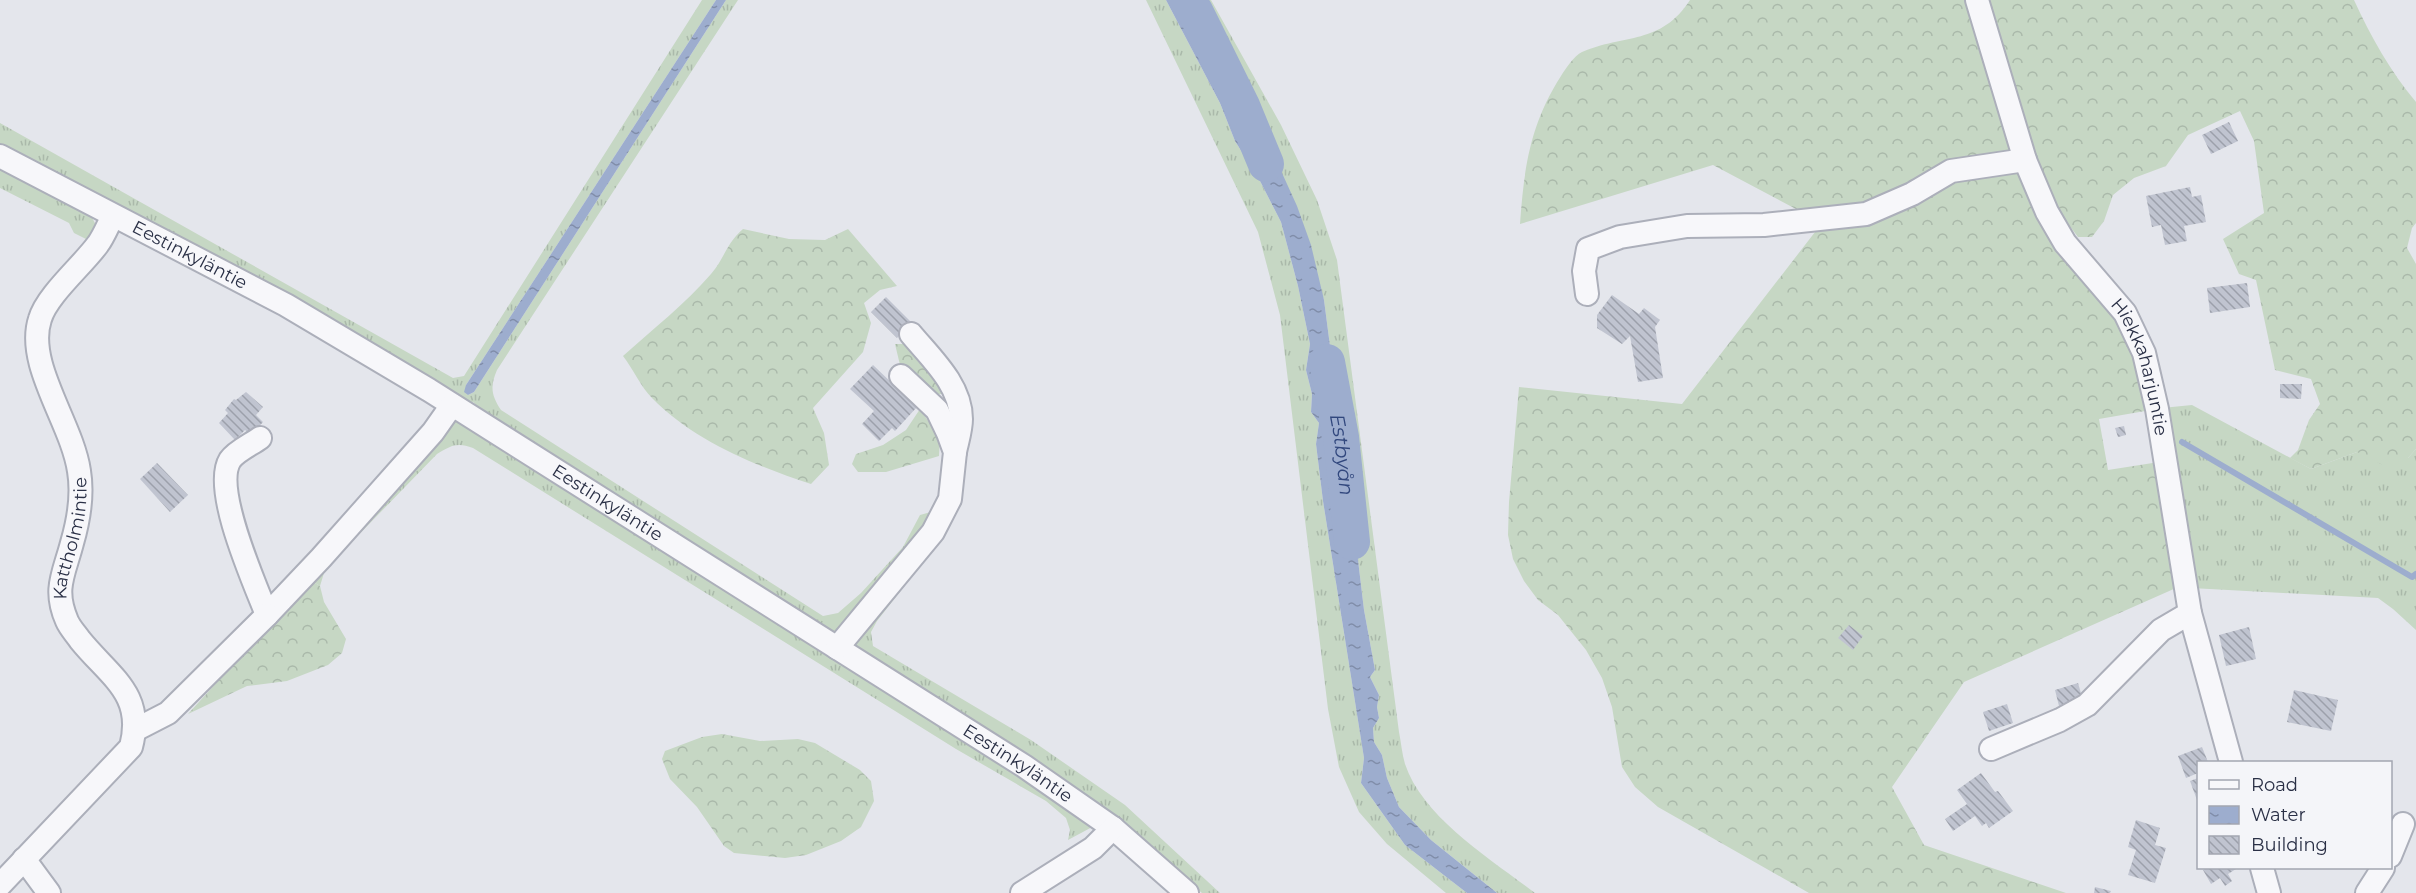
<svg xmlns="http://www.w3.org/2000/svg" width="2416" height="893" font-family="Montserrat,sans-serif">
	<defs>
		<pattern id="grass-tufts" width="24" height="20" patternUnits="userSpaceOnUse" patternTransform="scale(1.5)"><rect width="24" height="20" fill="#c6d7c4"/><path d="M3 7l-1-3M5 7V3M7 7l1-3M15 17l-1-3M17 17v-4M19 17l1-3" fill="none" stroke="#aab9aa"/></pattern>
		<pattern id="forest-crowns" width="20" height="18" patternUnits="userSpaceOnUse" patternTransform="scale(1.5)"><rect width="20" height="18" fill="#c6d7c4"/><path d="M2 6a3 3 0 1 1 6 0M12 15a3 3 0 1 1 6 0" fill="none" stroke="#aab9aa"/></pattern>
		<pattern id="water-ripples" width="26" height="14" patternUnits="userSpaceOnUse" patternTransform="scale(1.5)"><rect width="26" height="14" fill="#9dadce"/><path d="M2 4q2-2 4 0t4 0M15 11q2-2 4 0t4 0" fill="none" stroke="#808da9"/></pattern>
		<pattern id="building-back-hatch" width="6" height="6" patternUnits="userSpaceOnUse" patternTransform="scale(1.5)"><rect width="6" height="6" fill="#c0c4d0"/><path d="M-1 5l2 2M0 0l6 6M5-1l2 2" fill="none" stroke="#9ca0ab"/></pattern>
	</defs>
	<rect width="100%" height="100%" fill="#e4e6ec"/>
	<g fill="url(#grass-tufts)">
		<path d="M702,0H716L466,385L468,395L474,392L726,0H738L497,370C490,386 491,395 501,410L823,616L838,613L861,593L903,547L920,515L938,510L935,518L834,634L492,420L473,402H465L0,145V123L453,378L464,376Z"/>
		<polygon points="1146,0 1166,0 1220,103 1235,141 1259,179 1281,222 1298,286 1310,344 1306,370 1312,394 1311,412 1319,423 1316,444 1323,501 1364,758 1361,783 1405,845 1467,893 1446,893 1387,844 1359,812 1339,767 1328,709 1280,315 1258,232"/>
		<path d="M1193,0H1211L1281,125L1317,200L1337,260L1399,732C1401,742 1402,754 1405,764C1423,818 1492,860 1535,893H1497L1431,840L1399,807L1387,778L1382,755L1374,742L1373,728L1379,718L1377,707L1379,695L1370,677L1375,670L1364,610L1352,510L1335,452L1337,431L1333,369L1324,300L1272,151L1242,112L1216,44Z"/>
		<polygon points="0,169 90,214 96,225 95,235 86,239 74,233 69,223 0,188"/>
		<polygon points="2192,405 2311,469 2357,452 2408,458 2416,449 2416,630 2393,609 2378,598 2191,588 2162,408"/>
		<path d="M452,419L459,420L1045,790L1094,826L1068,840L1070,830L1066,818L1046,801L956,749L473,448C458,442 451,445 437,454L339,555L324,573L320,586L310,580Z"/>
		<polygon points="962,504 931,552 877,621 871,632 873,646 1031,740 1125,805 1220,893 1202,893 1145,843 855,647 857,636 950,507"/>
	</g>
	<g fill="url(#forest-crowns)">
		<path d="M1690,0H1969L2016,155L1866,206L1811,217L1713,165L1520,224C1524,168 1530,124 1561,76C1566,68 1574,56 1582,52C1624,34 1661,45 1690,0Z"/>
		<path d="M1987,0H2354C2371,37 2390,71 2416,102V223L2412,228L2407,248L2416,264V449L2408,458L2387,467L2357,452L2311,469L2290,458L2298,450L2309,420L2320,404L2311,379L2275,370L2256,280L2239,274L2223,239L2264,213L2254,141L2240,111L2188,135L2166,166L2134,178L2113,195L2104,221L2092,237H2078L2059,212L2030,145Z"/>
		<polygon points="2023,167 2122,322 2141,357 2151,410 2099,419 2108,470 2159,462 2176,588 1964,682 1892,787 1924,845 2066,893 1809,893 1658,807 1635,787 1622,767 1612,707 1602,678 1586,650 1558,615 1538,600 1524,581 1513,559 1508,535 1509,502 1519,387 1682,404 1822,223 1959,177"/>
		<path d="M743,229L789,239L825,240L848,229L897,286L880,290L864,303L871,323L863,352L813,408L824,433L829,465L811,484C756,466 694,441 652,398C641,387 633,369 623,356C653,329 685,304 711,274C725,258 725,245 743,229Z"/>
		<polygon points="895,344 911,344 948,394 938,394 900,365"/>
		<polygon points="920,409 940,438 939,456 886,472 858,472 852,464 856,454 883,445 906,430"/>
		<polygon points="310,580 320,586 324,602 346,639 342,653 328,665 287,681 247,686 188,714"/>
		<polygon points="722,734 760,741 798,739 815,743 860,770 871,781 874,801 861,827 841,841 806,855 785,858 734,853 724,846 697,807 670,779 662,759 665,751 702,737"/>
	</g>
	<g fill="url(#water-ripples)">
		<polygon points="716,0 726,0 474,392 468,395 464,392 466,385"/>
		<polygon points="1166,0 1193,0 1216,44 1242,112 1272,151 1297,206 1311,245 1324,300 1333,369 1337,431 1335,452 1352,510 1364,610 1375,670 1370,677 1379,695 1377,707 1379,718 1373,728 1374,742 1382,755 1387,778 1399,807 1431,840 1497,893 1467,893 1405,845 1361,783 1364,758 1323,501 1316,444 1319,423 1311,412 1312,394 1306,370 1310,344 1298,286 1281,222 1259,179 1235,141 1220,103"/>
	</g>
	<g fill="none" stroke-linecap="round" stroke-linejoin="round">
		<polyline stroke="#9dadce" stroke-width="6" points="2182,442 2412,577 2416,574"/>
		<g stroke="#9dadce" stroke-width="36">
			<polyline points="1187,0 1195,11 1242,106 1266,164"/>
			<path id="s1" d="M1327,362L1341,437L1352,542"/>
		</g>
	</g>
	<g fill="url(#building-back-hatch)">
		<polygon points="2229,122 2238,141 2211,154 2202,135"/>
		<polygon points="2190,187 2192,197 2201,195 2206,222 2184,226 2187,241 2165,245 2161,225 2152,227 2146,196"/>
		<polygon points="2247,283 2250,307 2210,313 2207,288"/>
		<polygon points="1612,295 1639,314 1644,308 1660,320 1655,327 1663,378 1638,382 1630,336 1622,344 1597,328 1597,315"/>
		<polygon points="886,297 912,323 897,338 871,312"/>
		<polygon points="873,365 917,407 895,431 892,428 879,441 862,424 874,411 850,389"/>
		<polygon points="2280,384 2302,384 2301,399 2280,398"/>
		<polygon points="246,392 263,407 256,415 263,422 251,435 245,430 235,440 219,423 228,413 225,410 234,399 236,400"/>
		<polygon points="2124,426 2126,435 2118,437 2115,428"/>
		<polygon points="157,463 188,495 170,512 140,479"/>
		<polygon points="1849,625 1863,636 1853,650 1838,638"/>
		<polygon points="2249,627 2256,659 2226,666 2219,635"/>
		<polygon points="2078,683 2083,700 2059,706 2055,690"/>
		<polygon points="2294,690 2338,700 2331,731 2287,722"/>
		<polygon points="2007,704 2013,723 1989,731 1983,712"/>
		<polygon points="2202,747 2208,762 2198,762 2198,773 2186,778 2178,756"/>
		<polygon points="1981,773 1995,792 1998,791 2013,811 1989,828 1986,823 1982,826 1975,816 1953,831 1945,819 1967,804 1957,790"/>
		<polygon points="2198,778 2198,800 2197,800 2190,781"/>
		<polygon points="2136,820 2160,828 2155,845 2166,848 2155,883 2128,875 2136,850 2128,847"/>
		<polygon points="2207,868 2235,868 2236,869 2228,874 2232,881 2225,886 2220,878 2211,884 2203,870"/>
		<polygon points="2095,887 2111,891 2110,893 2094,893"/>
	</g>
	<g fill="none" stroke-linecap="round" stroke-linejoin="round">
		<g stroke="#acafba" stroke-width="26">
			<g id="minor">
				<path id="s2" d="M1977,0L2025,160L2047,212L2065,243L2125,313L2144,353L2157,409L2190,613L2231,762"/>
				<path id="s3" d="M0,156L286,305L429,390L1024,766L1113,828L1187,893"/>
				<polyline points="1587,294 1584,271 1588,249 1620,237 1687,226 1764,225 1866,214 1912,194 1951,171 2025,160"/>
				<path d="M911,334C931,358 961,385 961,419C961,430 957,442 955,452"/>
				<path d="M260,438C252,444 236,451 230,460C212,489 255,584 267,615L321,558L433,432L452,405"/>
				<polyline points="837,648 933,532 950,499 955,452 948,433 937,410 901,376"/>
				<polyline points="135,730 168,713 267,615"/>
				<polyline points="1991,749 2060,720 2087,705 2161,630 2190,613"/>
				<polyline points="2390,856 2403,824"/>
				<polyline points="24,859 49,893"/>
				<polyline points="2262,868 2269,893"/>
				<path id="s4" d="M0,885L131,747C145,694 110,677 80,640C76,634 70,628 67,621C53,589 64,574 72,543C79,519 83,495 79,471C72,423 25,364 40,319C47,295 83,265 98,244C104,236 108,225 113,216"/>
				<polyline points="1022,893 1093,848 1113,828"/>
				<polyline points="2367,893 2383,868"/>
			</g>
		</g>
		<use href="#minor" stroke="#f7f7fa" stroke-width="22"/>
	</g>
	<g text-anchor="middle" stroke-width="4.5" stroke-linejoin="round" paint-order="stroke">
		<g font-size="18" fill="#2a3046" stroke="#f4f5f9">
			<text dy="6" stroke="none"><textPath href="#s3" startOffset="214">Eestinkyläntie</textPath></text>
			<text dy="6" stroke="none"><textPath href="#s2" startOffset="408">Hiekkaharjuntie</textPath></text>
			<text dy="6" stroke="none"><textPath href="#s3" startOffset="700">Eestinkyläntie</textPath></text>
			<text dy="6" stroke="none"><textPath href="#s4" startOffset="424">Kattholmintie</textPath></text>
			<text dy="6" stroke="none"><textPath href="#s3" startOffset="1186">Eestinkyläntie</textPath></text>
		</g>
		<g font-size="20" font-style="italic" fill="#31477d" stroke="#f4f5f9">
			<text dy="7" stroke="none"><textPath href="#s1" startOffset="94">Estbyån</textPath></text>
		</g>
	</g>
	<rect x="2197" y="761" width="195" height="108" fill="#f4f5f9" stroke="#a3a6b1" stroke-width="1.5"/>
	<rect x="2209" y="780" width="30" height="9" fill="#f7f7fa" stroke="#a3a6b1" stroke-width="1.5"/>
	<text x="2251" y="791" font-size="18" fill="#2a3046">Road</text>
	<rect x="2209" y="806" width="30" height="18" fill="url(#water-ripples)" stroke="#a3a6b1" stroke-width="1.5"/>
	<text x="2251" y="821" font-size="18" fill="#2a3046">Water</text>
	<rect x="2209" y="836" width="30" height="18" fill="url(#building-back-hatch)" stroke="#a3a6b1" stroke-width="1.5"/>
	<text x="2251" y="851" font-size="18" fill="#2a3046">Building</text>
</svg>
